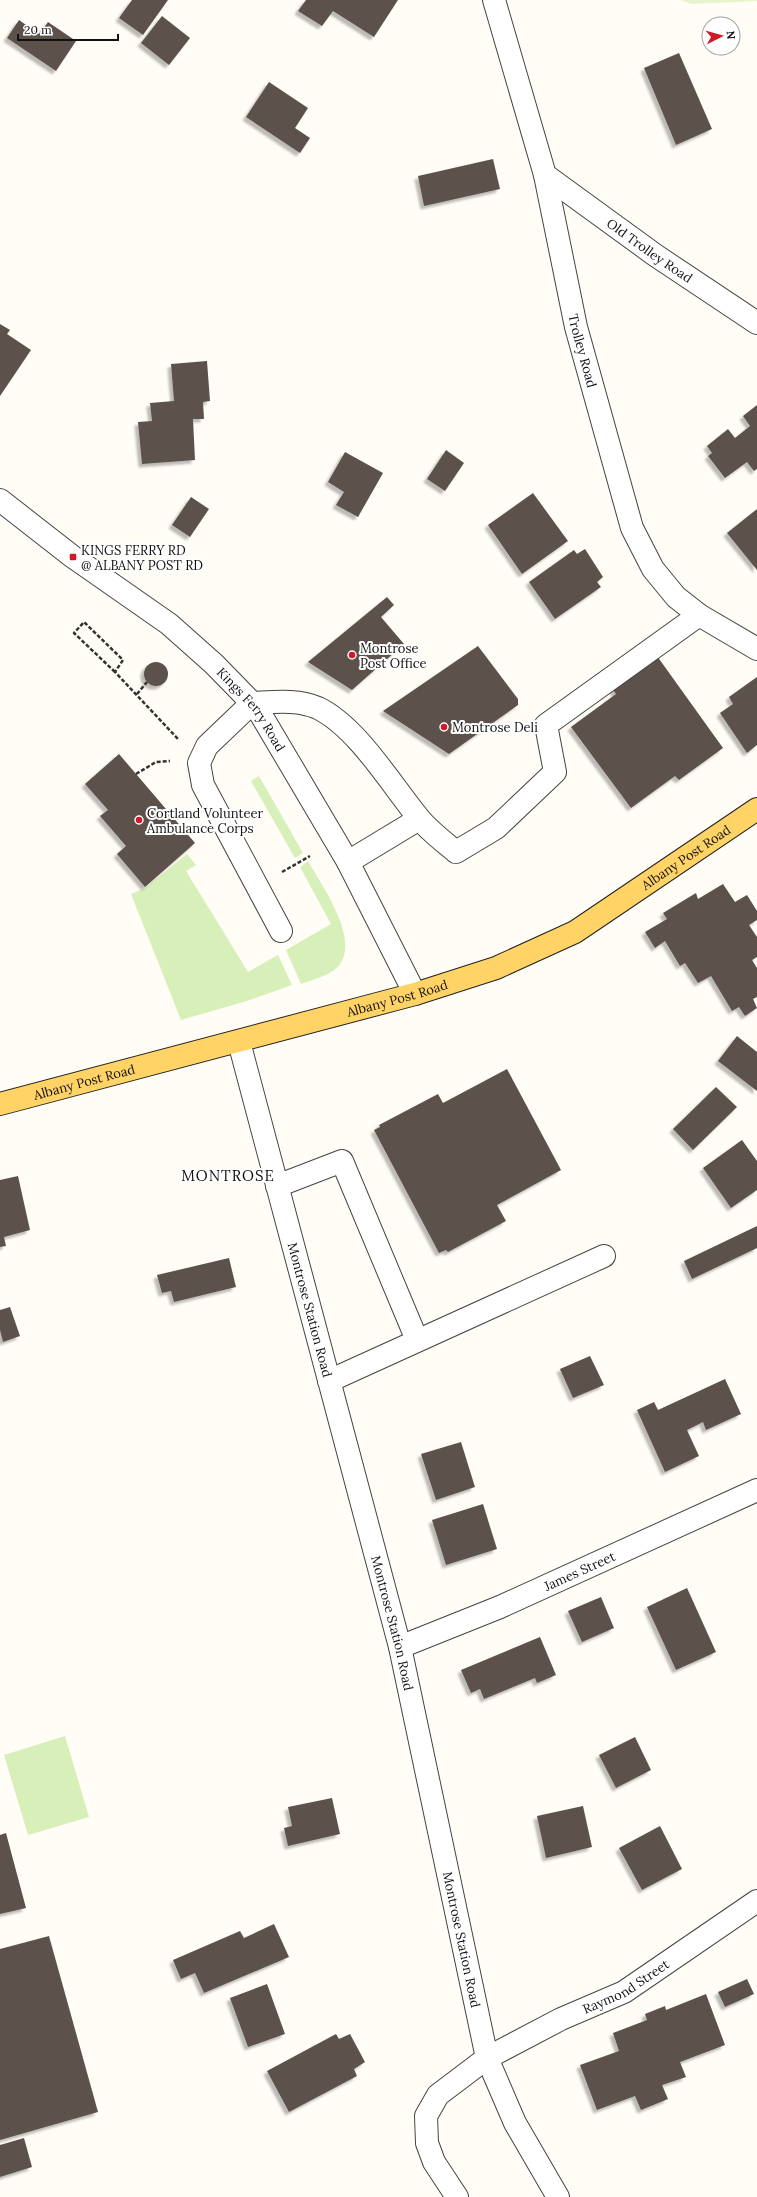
<svg xmlns="http://www.w3.org/2000/svg" width="757" height="2197" font-family="Lora,serif">
	<defs>
		<filter id="shadow"><feDropShadow dx="-3.5" dy="3.5" stdDeviation="1" flood-color="#0004"/></filter>
	</defs>
	<rect width="100%" height="100%" fill="#fffdf5"/>
	<g fill="#d7efb9">
		<polygon points="259,776 303,853 295,858 251,781"/>
		<polygon points="187,854 196,865 186,871 248,972 278,955 292,985 247,1001 181,1020 131,894 145,888"/>
		<path d="M308,861C322,886 367,948 333,971C324,977 311,980 301,984L286,950L331,924L300,867Z"/>
		<polygon points="65,1736 89,1817 28,1835 4,1755"/>
	</g>
	<polygon fill="#e8f5cc" points="680,0 757,0 757,1 692,4"/>
	<g fill="#5b514c" filter="url(#shadow)">
		<polygon points="132,0 168,0 143,35 119,18"/>
		<polygon points="306,0 398,0 374,37 333,11 322,26 298,11"/>
		<polygon points="162,16 190,38 169,65 141,43"/>
		<polygon points="19,20 39,34 48,22 76,41 56,71 7,38"/>
		<polygon points="679,53 712,129 676,145 644,68"/>
		<polygon points="269,82 308,108 295,128 310,138 300,153 246,117"/>
		<polygon points="493,159 500,189 424,206 418,176"/>
		<polygon points="0,324 10,330 7,334 31,350 0,396"/>
		<polygon points="207,361 210,401 203,402 204,419 193,419 195,460 142,464 138,422 152,421 150,403 174,401 171,364"/>
		<polygon points="757,405 757,469 754,471 747,462 725,478 708,456 712,453 707,446 728,429 735,438 750,426 743,416"/>
		<polygon points="446,450 464,463 445,491 427,479"/>
		<polygon points="345,452 383,473 358,517 336,505 344,492 328,482"/>
		<polygon points="533,493 568,541 522,574 488,525"/>
		<polygon points="191,497 209,509 190,537 172,525"/>
		<polygon points="757,509 757,570 727,533"/>
		<polygon points="585,549 603,577 597,582 601,587 555,619 529,582 574,550 577,554"/>
		<polygon points="387,597 394,605 381,617 404,644 352,690 308,662"/>
		<polygon points="478,646 518,699 518,705 449,754 383,711"/>
		<polygon points="652,649 723,748 679,780 675,776 631,808 571,727 616,694 607,682"/>
		<circle cx="156" cy="674" r="12"/>
		<polygon points="757,677 757,745 747,753 720,713 733,704 729,697"/>
		<polygon points="119,754 195,843 145,887 117,854 126,846 100,816 108,810 85,784"/>
		<polygon points="723,884 735,902 747,895 757,911 757,920 749,925 757,937 757,957 752,960 757,968 757,997 753,999 757,1008 745,1016 739,1007 732,1011 711,976 698,983 685,963 680,966 665,941 655,948 645,932 667,919 663,913 696,893 698,899"/>
		<polygon points="737,1036 757,1052 757,1091 718,1061"/>
		<polygon points="507,1069 561,1170 497,1205 506,1221 448,1252 446,1250 439,1253 374,1130 380,1127 379,1125 438,1094 443,1103"/>
		<polygon points="716,1087 737,1107 693,1150 673,1129"/>
		<polygon points="742,1140 757,1161 757,1190 731,1208 703,1168"/>
		<polygon points="18,1176 30,1230 4,1237 6,1246 0,1247 0,1180"/>
		<polygon points="757,1226 757,1248 692,1279 684,1261"/>
		<polygon points="229,1258 236,1287 174,1302 171,1291 162,1293 157,1275"/>
		<polygon points="10,1307 20,1336 3,1342 0,1330 0,1310"/>
		<polygon points="590,1356 604,1385 573,1398 560,1369"/>
		<polygon points="725,1379 741,1414 706,1430 703,1422 687,1430 699,1456 665,1472 637,1410 654,1402 658,1410"/>
		<polygon points="461,1442 475,1487 436,1500 421,1454"/>
		<polygon points="483,1504 497,1549 446,1565 432,1520"/>
		<polygon points="687,1588 716,1652 676,1670 647,1607"/>
		<polygon points="601,1597 614,1628 582,1642 568,1611"/>
		<polygon points="540,1637 556,1675 537,1683 535,1678 484,1699 480,1689 471,1693 461,1670"/>
		<polygon points="635,1737 651,1770 616,1788 599,1755"/>
		<polygon points="332,1798 340,1834 288,1846 284,1828 292,1826 288,1807"/>
		<polygon points="583,1806 592,1847 546,1858 537,1816"/>
		<polygon points="660,1826 682,1869 642,1890 619,1848"/>
		<polygon points="6,1833 26,1908 0,1914 0,1835"/>
		<polygon points="274,1924 289,1957 204,1993 195,1973 181,1979 173,1960 240,1931 244,1938"/>
		<polygon points="49,1936 98,2112 0,2140 0,1949"/>
		<polygon points="747,1979 754,1994 725,2007 718,1992"/>
		<polygon points="267,1984 285,2034 248,2047 230,1998"/>
		<polygon points="706,1994 725,2045 680,2062 686,2077 662,2085 668,2099 641,2110 635,2096 597,2110 580,2065 619,2051 613,2033 647,2020 645,2014 665,2006 666,2010"/>
		<polygon points="336,2034 339,2039 350,2034 365,2062 354,2069 357,2076 289,2112 267,2071"/>
		<polygon points="24,2138 32,2167 0,2177 0,2145"/>
	</g>
	<g fill="none" stroke-linecap="round" stroke-linejoin="round">
		<g stroke="#444" stroke-width="24">
			<g id="minor">
				<path id="s1" d="M494,0L545,175L576,327L632,528L653,569L676,597L699,615L757,649"/>
				<path id="s2" d="M545,175L655,255L757,323"/>
				<path id="s3" d="M0,500L73,557L169,624L214,664L257,708L348,862L415,994"/>
				<polyline points="348,862 419,819"/>
				<path d="M281,931L203,785L199,763L207,746L252,703C274,702 298,699 318,708C357,727 391,784 418,817C428,830 443,841 456,852L496,828L555,772L546,725L699,615"/>
				<path id="s4" d="M239,1042L400,1647L487,2058L515,2123L558,2197"/>
				<polyline points="277,1186 342,1161 417,1340"/>
				<polyline points="329,1381 604,1256"/>
				<path id="s5" d="M400,1647L500,1607L757,1490"/>
				<path id="s6" d="M457,2197L434,2162L427,2143L426,2116L438,2095L487,2058L561,2019L624,1992L757,1901"/>
			</g>
		</g>
		<g stroke="#222" stroke-width="24">
			<g id="major">
				<path id="s7" d="M0,1104L415,994L496,968L575,932L757,809"/>
			</g>
		</g>
		<g stroke="#333" stroke-width="2.5" stroke-dasharray="4 2" stroke-linecap="butt">
			<polyline points="115,672 74,633 84,622 123,660 115,672 178,739"/>
			<polyline points="137,694 147,682"/>
			<polyline points="136,774 156,762 170,761"/>
			<polyline points="282,872 310,856"/>
		</g>
		<use href="#minor" stroke="#fff" stroke-width="22"/>
		<use href="#major" stroke="#ffd365" stroke-width="22"/>
	</g>
	<g fill="#d11929" stroke="#fff" stroke-width="1.5">
		<rect x="69" y="553" width="8" height="8" rx="2"/>
		<circle cx="352" cy="655" r="4"/>
		<circle cx="444" cy="727" r="4"/>
		<circle cx="139" cy="820" r="4"/>
	</g>
	<g text-anchor="middle" stroke-width="4" stroke-linejoin="round" paint-order="stroke">
		<g font-size="13" fill="#111" stroke="#fff">
			<text dy="5" stroke="none"><textPath href="#s2" startOffset="129">Old Trolley Road</textPath></text>
			<text dy="5" stroke="none"><textPath href="#s1" startOffset="362">Trolley Road</textPath></text>
			<text dy="5" stroke="none"><textPath href="#s3" startOffset="329">Kings Ferry Road</textPath></text>
			<text dy="5" stroke="none"><textPath href="#s7" startOffset="735">Albany Post Road</textPath></text>
			<text dy="5" stroke="none"><textPath href="#s7" startOffset="411">Albany Post Road</textPath></text>
			<text dy="5" stroke="none"><textPath href="#s7" startOffset="87">Albany Post Road</textPath></text>
			<text dy="5" stroke="none"><textPath href="#s4" startOffset="277">Montrose Station Road</textPath></text>
			<text dy="5" stroke="none"><textPath href="#s5" startOffset="195">James Street</textPath></text>
			<text dy="5" stroke="none"><textPath href="#s4" startOffset="601">Montrose Station Road</textPath></text>
			<text dy="5" stroke="none"><textPath href="#s4" startOffset="925">Montrose Station Road</textPath></text>
			<text dy="5" stroke="none"><textPath href="#s6" startOffset="331">Raymond Street</textPath></text>
		</g>
		<g font-size="13" fill="#111" stroke="#fff" text-anchor="start">
			<text x="81" y="555">KINGS FERRY RD<tspan x="81" dy="15">@ ALBANY POST RD</tspan></text>
			<text x="360" y="653">Montrose<tspan x="360" dy="15">Post Office</tspan></text>
			<text x="452" y="732">Montrose Deli</text>
			<text x="147" y="818">Cortland Volunteer<tspan x="147" dy="15">Ambulance Corps</tspan></text>
		</g>
		<g font-size="15" letter-spacing="1" fill="#111" stroke="#fff">
			<text x="228" y="1181">MONTROSE</text>
		</g>
	</g>
	<g transform="translate(721 36) rotate(84)"><circle r="19" fill="#ffffff" stroke="#a0a0a0"/>
	<path d="M0-3L7 15L0 10L-7 15Z" fill="#d11929"/>
	<text y="-6" font-size="11" font-weight="bold" text-anchor="middle" fill="#111111">N</text>
	</g>
	<path d="M18 34v6h100v-6" fill="none" stroke="#111111" stroke-width="2"/>
	<text x="24" y="34" font-size="12" fill="#111111" stroke="#ffffff" stroke-width="3" paint-order="stroke">20 m</text>
</svg>
